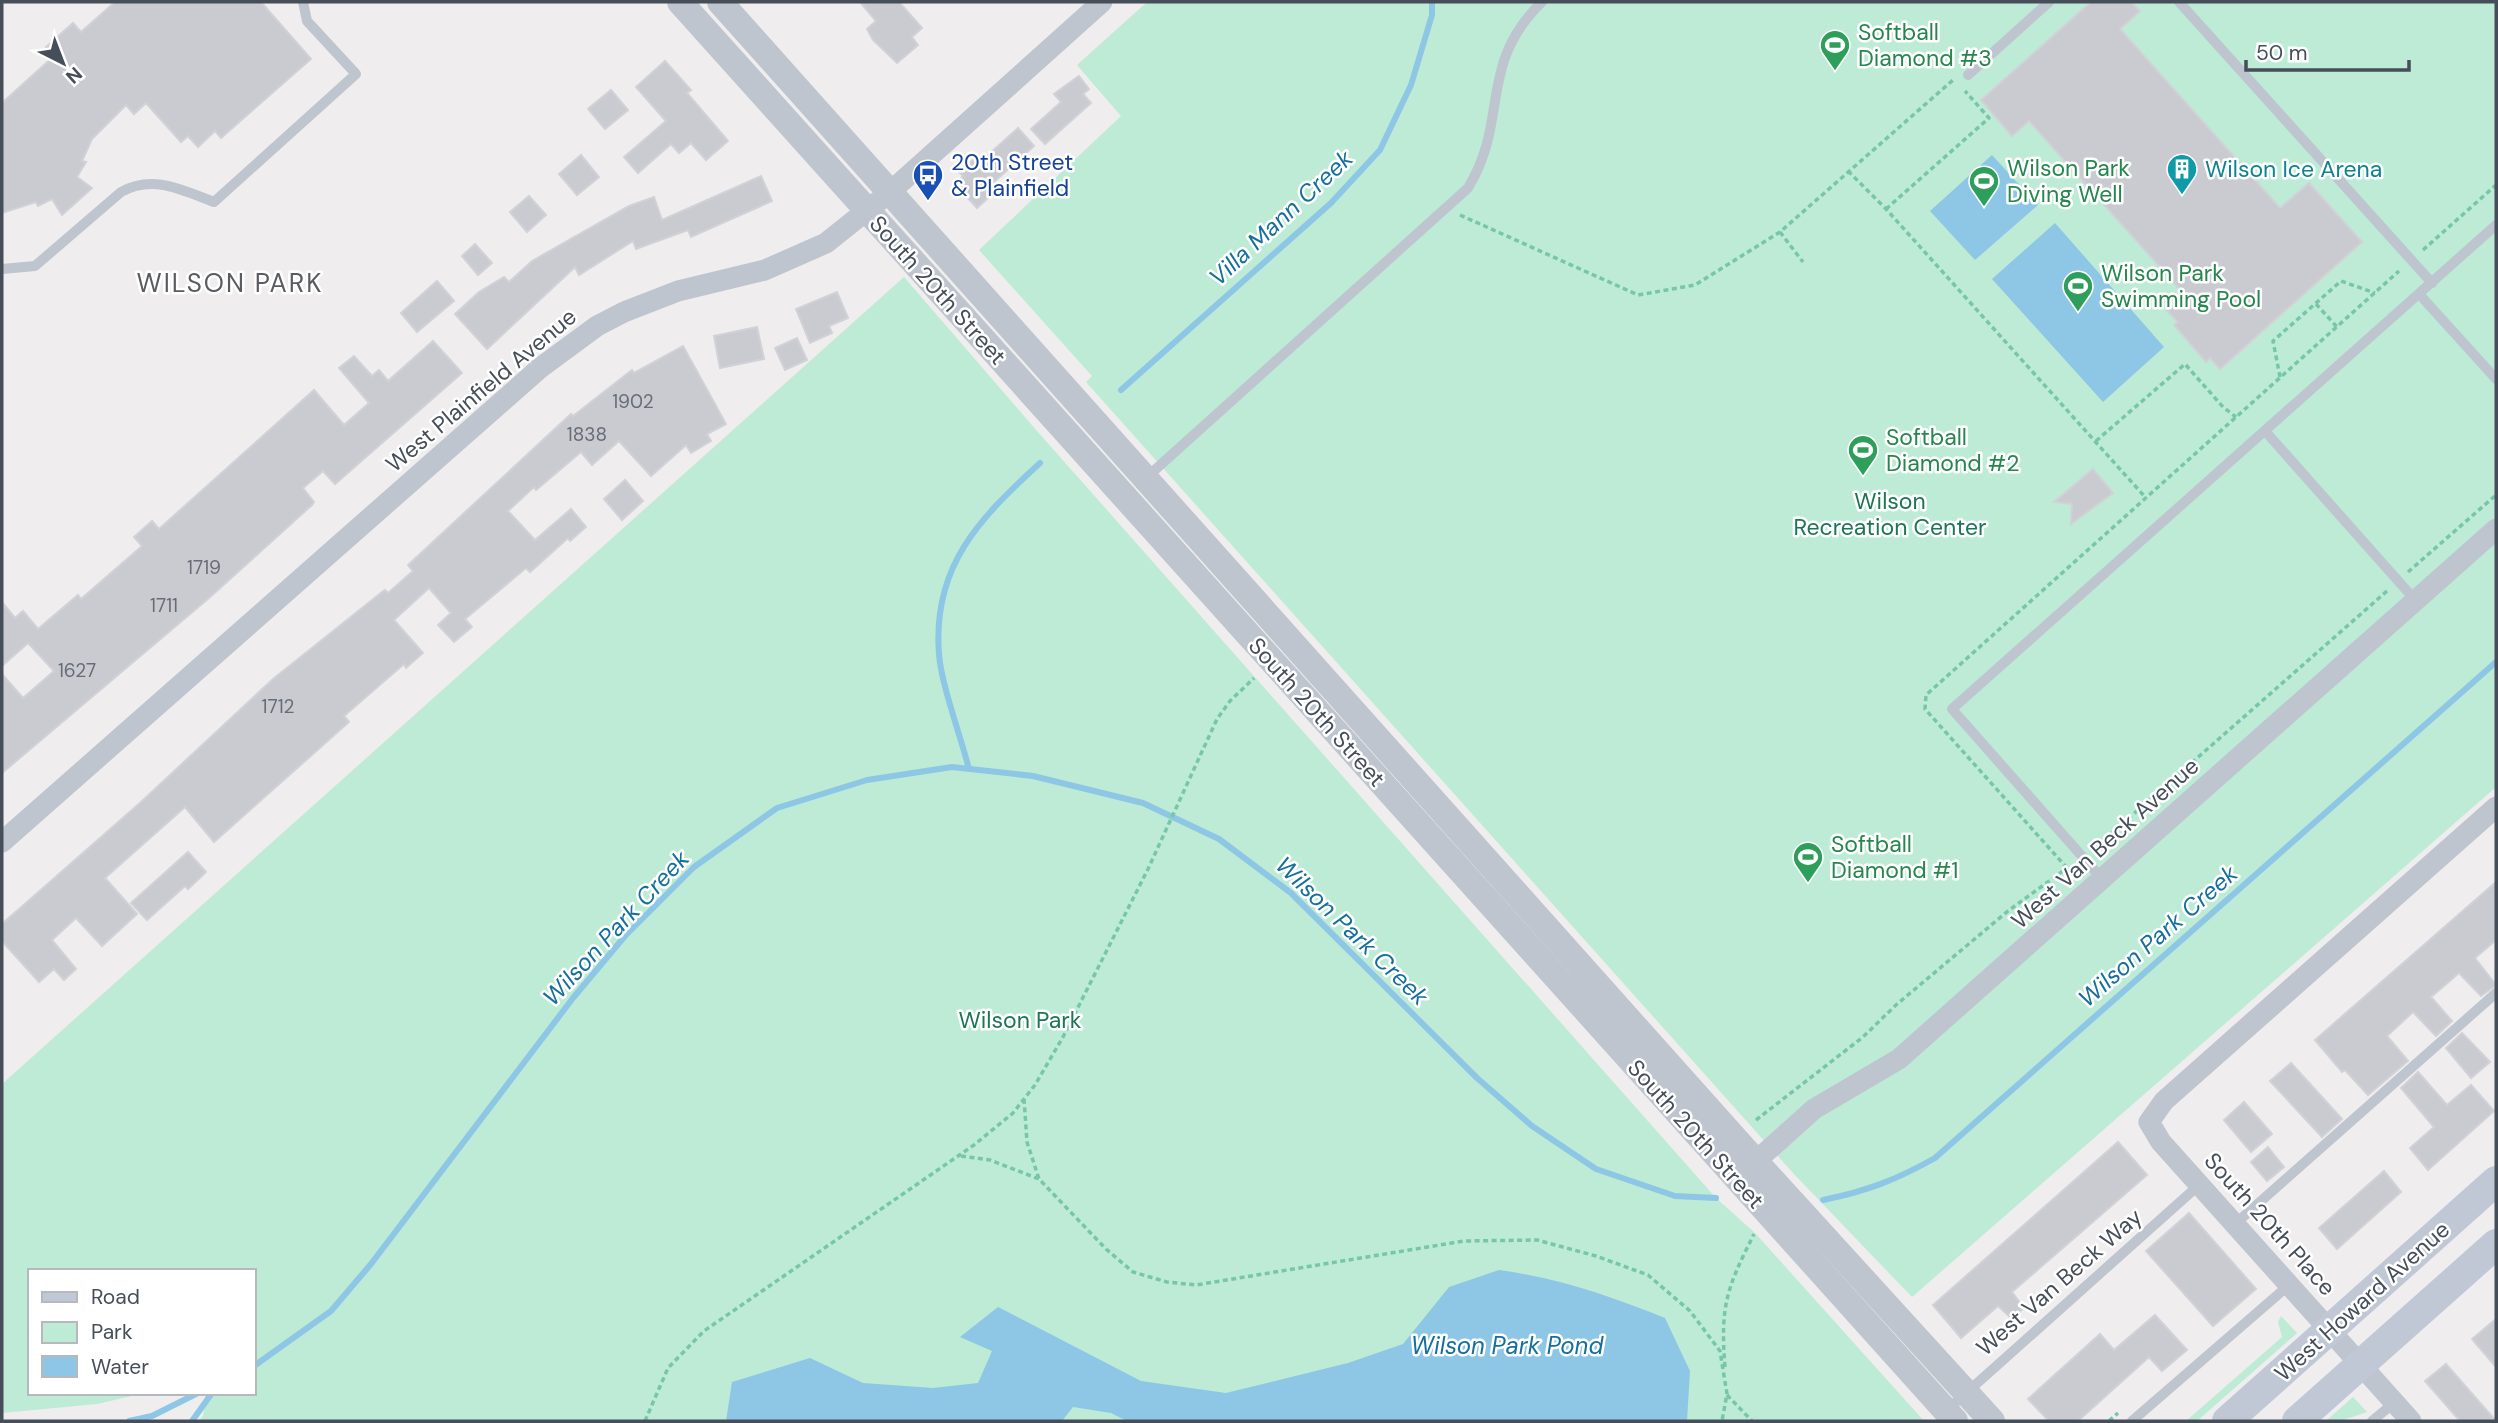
<svg xmlns="http://www.w3.org/2000/svg" width="2498" height="1423" font-family="'DM Sans',sans-serif">
	<rect width="100%" height="100%" fill="#efeded"/>
	<g fill="#bdebd5">
		<polygon points="1147,2 2496,2 2496,787 1912,1297 1793,1173 1137,439 1086,382 1092,376 979,250 1121,116 1077,65"/>
		<polygon points="904,277 1037,431 1716,1198 1755,1233 1924,1421 199,1421 203,1416 206,1393 254,1393 254,1271 30,1271 30,1393 145,1393 97,1404 2,1413 2,1084"/>
		<polygon points="2281,1316 2297,1333 2197,1421 2186,1421 2282,1337 2278,1322"/>
		<polygon points="2353,1397 2367,1412 2340,1421 2326,1421"/>
	</g>
	<g fill="#8dc7e5">
		<polygon points="1992,155 2038,205 1975,260 1930,211"/>
		<polygon points="2055,223 2164,347 2103,402 1992,279"/>
		<path d="M1499,1270C1558,1278 1610,1296 1665,1318L1690,1371L1687,1421H1127L1111,1413L1073,1407L1062,1421H726L732,1382L810,1358L863,1383L933,1388L978,1383L992,1351L960,1337L998,1307L1141,1381L1226,1393L1348,1363L1403,1344L1449,1287Z"/>
	</g>
	<g fill="none" stroke-linecap="round" stroke-linejoin="round">
		<g stroke="#8dc7e5" stroke-width="6">
			<polyline points="1121,390 1331,203 1380,150 1411,85 1432,15 1432,2"/>
			<path d="M969,769C961,737 941,684 939,654C932,566 980,518 1040,463"/>
			<path d="M1823,1200C1867,1191 1896,1180 1935,1158L2496,662"/>
			<polyline points="254,1366 331,1311 371,1264 573,998 625,936 694,867 777,808 867,780 952,767 1033,776 1143,803 1219,839 1291,893 1477,1078 1532,1126 1596,1169 1675,1196 1716,1198"/>
			<polyline points="129,1421 152,1416 198,1393"/>
			<polyline points="192,1421 212,1393"/>
		</g>
	</g>
	<g fill="#cacbd1" stroke="#d1d2d8" stroke-width="2">
		<polygon points="115,2 261,2 311,59 221,138 215,131 198,147 188,136 181,142 146,103 134,114 126,105 92,139 82,161 86,162 77,177 92,188 62,215 52,199 38,206 36,202 2,213 2,103 54,56 46,47 73,23 81,32"/>
		<polygon points="860,2 899,2 922,28 912,37 918,45 897,63 873,40 867,29 876,21"/>
		<polygon points="2091,2 2131,2 2140,11 2120,29 2280,208 2309,183 2362,242 2220,369 2210,358 2206,362 2174,325 2178,322 2167,311 2185,295 2029,121 2012,136 1981,100"/>
		<polygon points="665,61 691,90 687,93 728,141 706,160 691,143 679,153 671,144 638,173 624,157 666,121 636,87"/>
		<polygon points="1079,76 1089,89 1083,94 1091,103 1045,144 1031,129 1061,102 1054,94"/>
		<polygon points="611,90 628,110 605,129 588,109"/>
		<polygon points="1018,128 1034,146 994,182 999,188 977,208 955,184 963,176 959,172 975,158 979,163"/>
		<polygon points="581,155 599,177 577,195 559,174"/>
		<polygon points="761,176 772,201 691,237 688,230 636,249 633,241 579,275 575,267 487,349 455,314 479,292 504,277 509,282 532,261 629,206 654,197 662,220"/>
		<polygon points="529,196 546,215 527,232 510,212"/>
		<polygon points="475,244 492,263 478,275 462,256"/>
		<polygon points="437,281 454,301 417,332 401,313"/>
		<polygon points="837,292 848,318 829,326 832,333 810,343 796,309"/>
		<polygon points="757,327 764,359 720,368 714,336"/>
		<polygon points="797,338 807,360 785,370 775,348"/>
		<polygon points="433,341 462,373 335,484 323,471 303,488 314,502 312,505 209,598 2,773 2,674 23,698 54,671 28,643 2,666 2,602 15,618 23,611 38,629 78,595 81,599 142,546 134,537 152,521 159,529 314,390 344,425 369,403 339,368 354,356 372,376 379,370 388,381"/>
		<polygon points="683,346 726,424 707,434 711,441 691,453 686,445 651,476 619,441 592,465 581,452 536,490 534,487 508,511 535,540 571,509 586,527 570,541 568,538 530,572 526,568 465,619 472,627 454,642 438,625 451,613 429,588 394,620 423,653 406,668 404,664 344,716 349,722 214,842 185,807 105,878 137,914 102,946 76,918 52,940 76,969 64,980 54,969 39,982 2,941 2,924 141,802 273,679 382,592 385,590 388,593 413,571 408,565 571,414 573,416 632,370 634,373"/>
		<polygon points="2093,469 2113,493 2071,524 2072,504 2054,502"/>
		<polygon points="625,480 643,501 622,520 604,499"/>
		<polygon points="188,852 206,872 188,889 185,886 147,920 131,903"/>
		<polygon points="2496,882 2496,940 2475,958 2496,985 2481,996 2459,973 2431,997 2452,1021 2436,1036 2413,1012 2387,1036 2408,1061 2368,1095 2345,1070 2342,1072 2315,1040"/>
		<polygon points="2462,1033 2490,1062 2471,1078 2446,1048"/>
		<polygon points="2291,1063 2342,1119 2322,1137 2270,1081"/>
		<polygon points="2418,1072 2447,1105 2471,1085 2494,1111 2428,1170 2410,1148 2434,1127 2401,1088"/>
		<polygon points="2244,1102 2272,1134 2251,1152 2224,1120"/>
		<polygon points="2118,1142 2147,1175 2012,1292 2024,1308 2011,1318 1998,1306 1961,1338 1933,1305"/>
		<polygon points="2268,1147 2284,1167 2267,1181 2251,1162"/>
		<polygon points="2384,1171 2401,1192 2337,1249 2319,1228"/>
		<polygon points="2189,1213 2256,1289 2213,1326 2146,1251"/>
		<polygon points="2155,1315 2187,1350 2162,1371 2149,1357 2078,1421 2049,1421 2028,1399 2100,1334 2114,1350"/>
		<polygon points="2496,1319 2496,1367 2472,1339"/>
		<polygon points="2446,1364 2496,1421 2460,1421 2425,1381"/>
	</g>
	<g fill="none" stroke-linecap="round" stroke-linejoin="round">
		<g stroke="#78c6aa" stroke-width="3.5" stroke-dasharray="5 3.5" stroke-linecap="butt">
			<polyline points="1848,171 1886,209 2146,498"/>
			<polyline points="1886,209 1989,118 1965,91"/>
			<polyline points="1460,215 1638,295 1695,285 1780,232 1953,80"/>
			<polyline points="1780,232 1803,262"/>
			<polyline points="2423,250 2496,185"/>
			<polyline points="2316,304 2337,327"/>
			<polyline points="2280,377 2273,341 2341,281 2375,293"/>
			<polyline points="2096,441 2185,364 2223,407 2236,417"/>
			<polyline points="2408,572 2496,495"/>
			<polyline points="2096,847 2387,591"/>
			<polyline points="2067,868 1925,709 1926,695 2399,271"/>
			<polyline points="1024,1099 1027,1142 1039,1179"/>
			<polyline points="1756,1120 1863,1037 1896,1005 2008,911 2067,868"/>
			<polyline points="961,1156 990,1160 1039,1179 1106,1249 1133,1272 1167,1282 1196,1285 1464,1241 1537,1240 1596,1256 1648,1275 1690,1311 1720,1351 1727,1394 1722,1421"/>
			<path d="M1725,1367C1720,1305 1727,1288 1754,1234"/>
			<polyline points="1727,1395 1752,1421"/>
			<polyline points="645,1421 668,1368 704,1331 974,1145 1013,1113 1035,1085 1063,1037 1148,869 1217,719 1230,701 1254,678"/>
			<polyline points="2109,1421 2118,1413"/>
		</g>
		<g stroke="#bec5ce" stroke-width="10">
			<polyline points="2179,2 2432,283"/>
			<polyline points="1968,75 2049,2"/>
			<path d="M2,269L35,266L121,192C153,174 182,190 214,202L356,74L307,21L303,2"/>
			<polyline points="2419,294 2496,379"/>
			<polyline points="2265,431 2416,601"/>
			<path d="M1147,477L1468,188C1510,119 1477,65 1542,2"/>
			<polyline points="2103,880 1952,709 2496,225"/>
			<polyline points="2235,1224 2496,993"/>
			<polyline points="1946,1411 2199,1185"/>
			<polyline points="2132,1421 2289,1285"/>
			<polyline points="2372,1421 2395,1402"/>
		</g>
		<g stroke="#bec5ce" stroke-width="21">
			<polyline points="2,842 540,368 597,326 624,312 678,291 765,270 826,243 890,192 1102,2"/>
			<polyline points="1746,1170 1814,1109 1899,1059 2496,529"/>
			<polyline points="2411,1421 2161,1142 2149,1122 2164,1101 2496,807"/>
		</g>
		<g stroke="#bec5ce" stroke-width="26">
			<polyline points="680,2 1955,1421"/>
			<polyline points="720,2 1755,1161 1992,1421"/>
		</g>
		<g stroke="#c0c7d5" stroke-width="30">
			<polyline points="2227,1421 2496,1181"/>
			<polyline points="2297,1421 2496,1244"/>
		</g>
	</g>
	<defs>
		<g id="stadium-pin" transform="scale(1.575)"><path d="M0 17L-7.5 6A9.5 9.5 0 1 1 7.5 6Z" fill="#2e9e5b" stroke="#fff"/><path d="M0-5a6.5 5 0 1 0 0 10a6.5 5 0 1 0 0-10ZM-3.5-1.8h7v3.6h-7Z" fill="#fff"/></g>
		<g id="building-pin" transform="scale(1.575)"><path d="M0 17L-7.5 6A9.5 9.5 0 1 1 7.5 6Z" fill="#0f9aa8" stroke="#fff"/><path d="M-4-6H4V6H1V3H-1V6H-4ZM-2.5-4.3h1.7v1.8h-1.7ZM.8-4.3h1.7v1.8H.8ZM-2.5-1h1.7V.8h-1.7ZM.8-1h1.7V.8H.8Z" fill="#fff"/></g>
		<g id="bus-pin" transform="scale(1.575)"><path d="M0 17L-7.5 6A9.5 9.5 0 1 1 7.5 6Z" fill="#1a4fb4" stroke="#fff"/><path d="M-5-6H5V4H4V6H2V4H-2V6H-4V4H-5ZM-3.5-4V0h7V-4ZM-3.5 1.2v1.5H-2V1.2ZM2 1.2v1.5H3.5V1.2Z" fill="#fff"/></g>
	</defs>
	<g fill-rule="evenodd">
		<use href="#stadium-pin" x="1835" y="45"/>
		<use href="#building-pin" x="2182" y="169"/>
		<use href="#bus-pin" x="928" y="175"/>
		<use href="#stadium-pin" x="1984" y="181"/>
		<use href="#stadium-pin" x="2078" y="286"/>
		<use href="#stadium-pin" x="1863" y="450"/>
		<use href="#stadium-pin" x="1808" y="857"/>
	</g>
	<g text-anchor="middle" stroke-width="5" stroke-linejoin="round" paint-order="stroke">
		<g font-size="19" fill="#676d77">
			<text x="633" y="408">1902</text>
			<text x="587" y="441">1838</text>
			<text x="204" y="574">1719</text>
			<text x="164" y="612">1711</text>
			<text x="77" y="677">1627</text>
			<text x="278" y="713">1712</text>
		</g>
		<g font-size="23" fill="#27864d" stroke="#fff" text-anchor="start">
			<text x="1858" y="40">Softball<tspan x="1858" dy="26">Diamond #3</tspan></text>
			<text x="2007" y="176">Wilson Park<tspan x="2007" dy="26">Diving Well</tspan></text>
			<text x="2101" y="281">Wilson Park<tspan x="2101" dy="26">Swimming Pool</tspan></text>
			<text x="1886" y="445">Softball<tspan x="1886" dy="26">Diamond #2</tspan></text>
			<text x="1831" y="852">Softball<tspan x="1831" dy="26">Diamond #1</tspan></text>
		</g>
		<g font-size="23" fill="#164399" stroke="#fff" text-anchor="start">
			<text x="951" y="170">20th Street<tspan x="951" dy="26">&amp; Plainfield</tspan></text>
		</g>
		<g font-size="23" fill="#0d838f" stroke="#fff" text-anchor="start">
			<text x="2205" y="177">Wilson Ice Arena</text>
		</g>
		<g font-size="23" fill="#464e59" stroke="#fff">
			<text transform="translate(938 290) rotate(48)" y="8">South 20th Street</text>
			<text transform="translate(481 390) rotate(-40)" y="8">West Plainfield Avenue</text>
			<text transform="translate(1317 712) rotate(48)" y="8">South 20th Street</text>
			<text transform="translate(2105 843) rotate(-42)" y="8">West Van Beck Avenue</text>
			<text transform="translate(1696 1134) rotate(48)" y="8">South 20th Street</text>
			<text transform="translate(2270 1224) rotate(48)" y="8">South 20th Place</text>
			<text transform="translate(2059 1282) rotate(-41)" y="8">West Van Beck Way</text>
			<text transform="translate(2362 1301) rotate(-42)" y="8">West Howard Avenue</text>
		</g>
		<g font-size="23" fill="#1c7554" stroke="#fff">
			<text x="1890" y="509">Wilson<tspan x="1890" dy="26">Recreation Center</tspan></text>
			<text x="1020" y="1028">Wilson Park</text>
		</g>
		<g font-size="24" font-style="italic" fill="#156e9d" stroke="#fff">
			<text transform="translate(1281 218) rotate(-43)" y="8">Villa Mann Creek</text>
			<text transform="translate(616 928) rotate(-47)" y="8">Wilson Park Creek</text>
			<text transform="translate(1352 931) rotate(44)" y="8">Wilson Park Creek</text>
			<text transform="translate(2158 936) rotate(-41)" y="8">Wilson Park Creek</text>
			<text x="1507" y="1354">Wilson Park Pond</text>
		</g>
		<g font-size="26" letter-spacing="2" fill="#5a5c61" stroke="#fff">
			<text x="230" y="292">WILSON PARK</text>
		</g>
	</g>
	<rect width="2498" height="1423" fill="none" stroke="#464e59" stroke-width="7"/>
	<rect x="28" y="1269" width="228" height="126" fill="#ffffff" stroke="#b5b8bd" stroke-width="2"/>
	<rect x="42" y="1292" width="35" height="10" fill="#c0c7d5" stroke="#b5b8bd" stroke-width="2"/>
	<text x="91" y="1304" font-size="21" fill="#464e59">Road</text>
	<rect x="42" y="1322" width="35" height="21" fill="#bdebd5" stroke="#b5b8bd" stroke-width="2"/>
	<text x="91" y="1339" font-size="21" fill="#464e59">Park</text>
	<rect x="42" y="1356" width="35" height="21" fill="#8dc7e5" stroke="#b5b8bd" stroke-width="2"/>
	<text x="91" y="1374" font-size="21" fill="#464e59">Water</text>
	<g transform="translate(63 63) rotate(138)" stroke="#ffffff" stroke-width="5" paint-order="stroke">
	<path d="M0-5L12 26L0 18L-12 26Z" fill="#464e59"/>
	<text y="-10" font-size="19" font-weight="bold" text-anchor="middle" fill="#464e59">N</text>
	</g>
	<path d="M2246 60v10h163v-10" fill="none" stroke="#464e59" stroke-width="3.5"/>
	<text x="2256" y="60" font-size="21" fill="#464e59" stroke="#ffffff" stroke-width="5" paint-order="stroke">50 m</text>
</svg>
